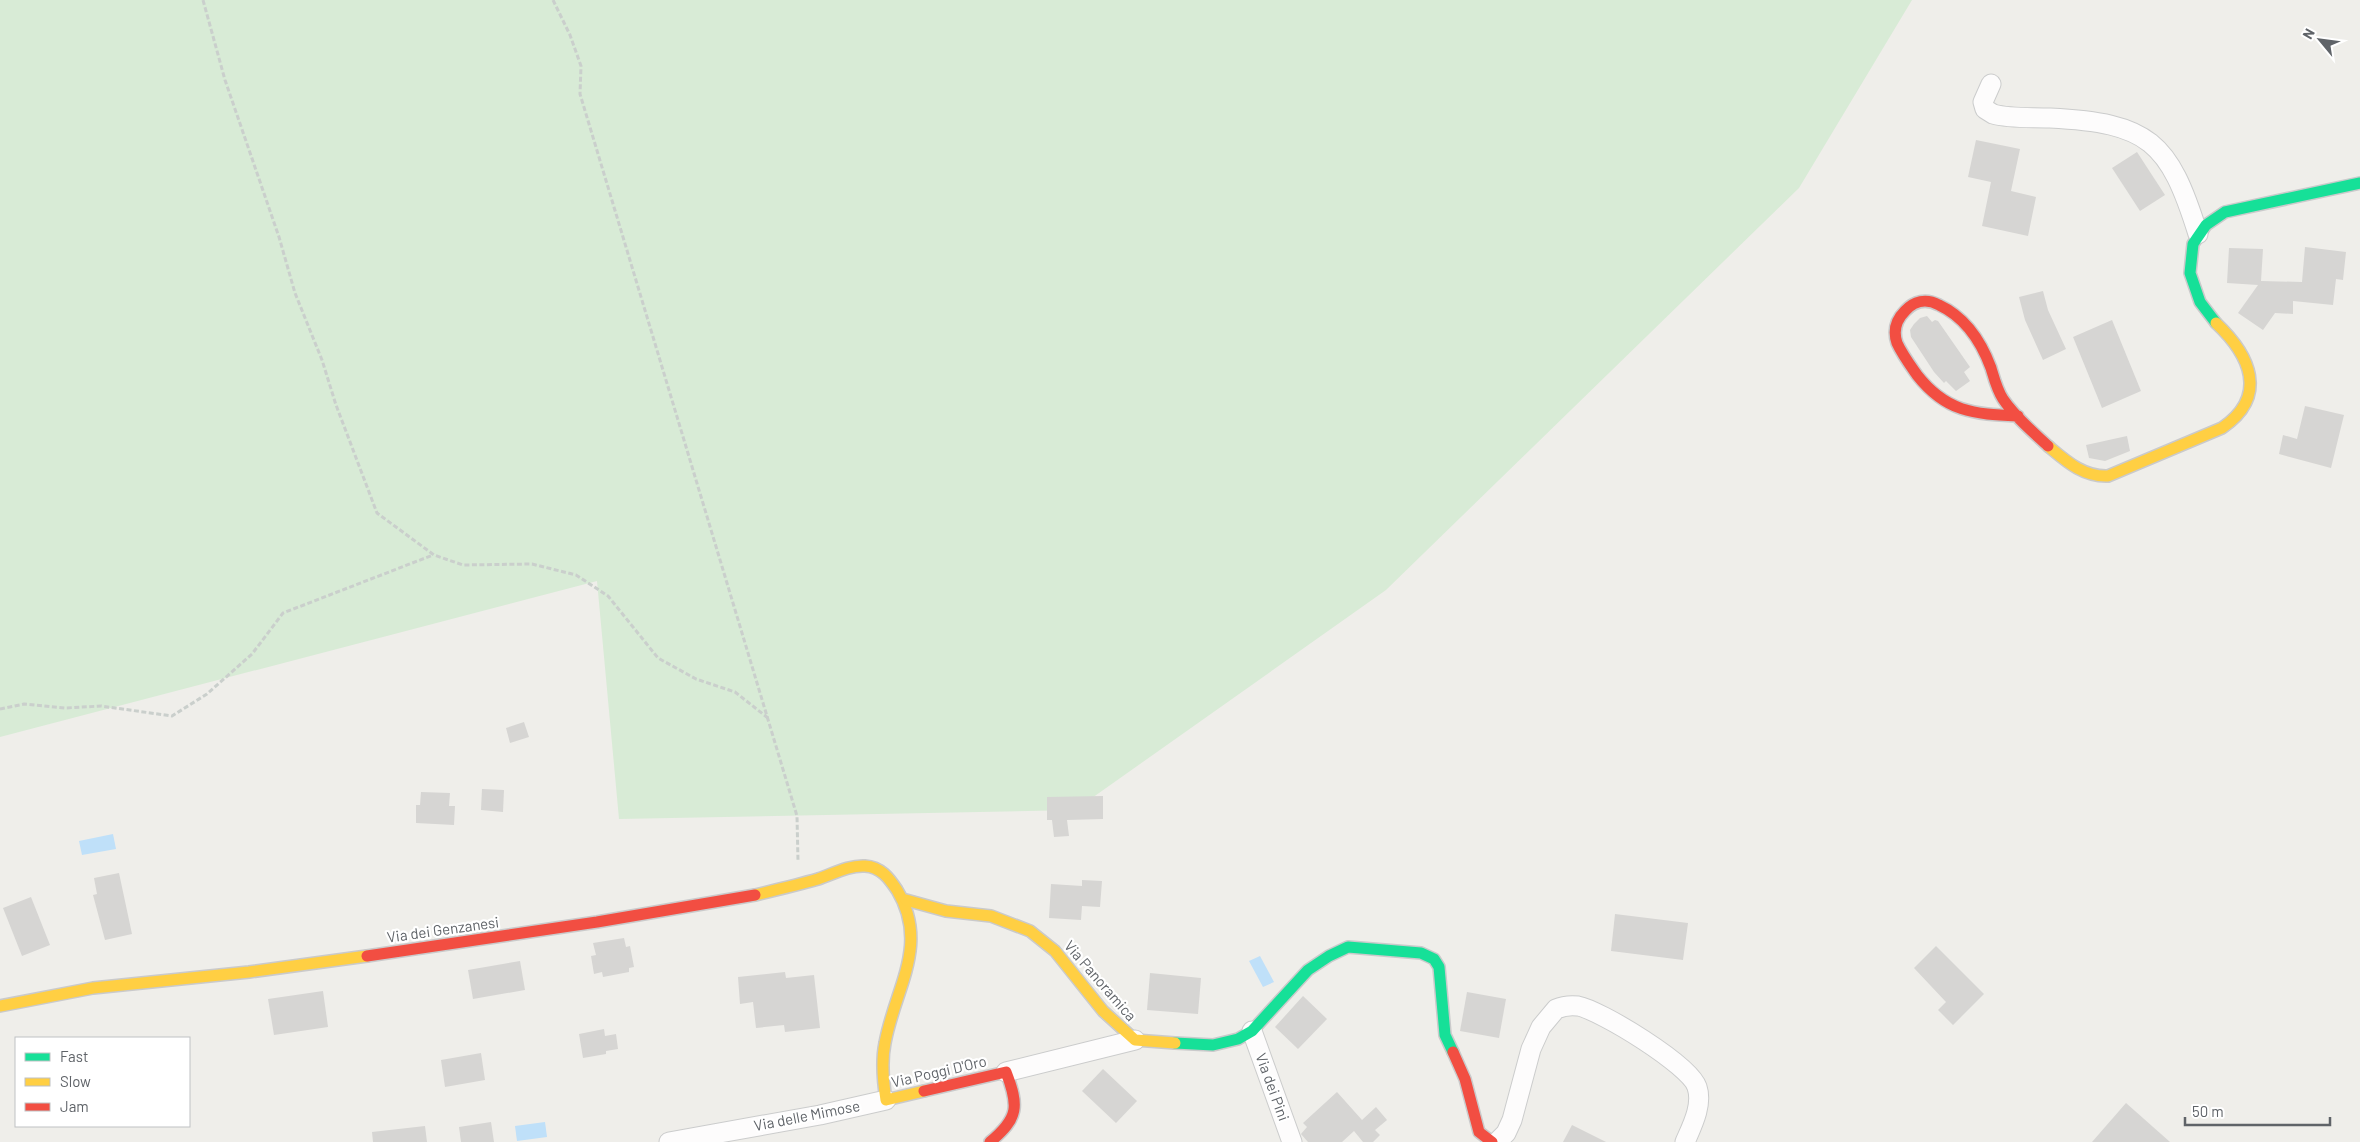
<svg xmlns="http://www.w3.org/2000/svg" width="2360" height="1142" font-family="Barlow,sans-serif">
	<rect width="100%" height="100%" fill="#efeeea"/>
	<polygon fill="#d8ebd6" points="0,0 1912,0 1799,188 1386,590 1075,810 619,819 597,581 0,737"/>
	<g fill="#bfe0f9">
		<polygon points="113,834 116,849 82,855 79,841"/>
		<polygon points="1260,956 1274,982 1263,987 1249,961"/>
		<polygon points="545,1122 547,1137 517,1141 515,1126"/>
	</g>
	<g fill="#d6d5d3">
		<polygon points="1976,140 2020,149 2011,191 2036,197 2028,236 1982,226 1991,182 1968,177"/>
		<polygon points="2137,152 2165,195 2140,211 2112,168"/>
		<polygon points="2305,247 2346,252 2343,280 2336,279 2333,305 2293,301 2293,314 2275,313 2263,330 2238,313 2258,285 2227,283 2229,248 2263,249 2261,281 2302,282"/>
		<polygon points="2043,291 2048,310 2066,349 2043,360 2025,320 2019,297"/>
		<polygon points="1927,316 1932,322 1935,320 1938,321 1970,367 1964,372 1970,381 1956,391 1946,381 1944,383 1934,372 1911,337 1910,330 1914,324 1920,318"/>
		<polygon points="2112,320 2141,391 2102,408 2073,337"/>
		<polygon points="2305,406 2344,415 2331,468 2279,454 2283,435 2297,439"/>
		<polygon points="2127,436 2130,451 2105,461 2089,458 2086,445"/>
		<polygon points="524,722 529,737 510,743 506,728"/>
		<polygon points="482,789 504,790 503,812 481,810"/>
		<polygon points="421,792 450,793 449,806 455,806 454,825 416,823 416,805 420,805"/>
		<polygon points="1103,796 1103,819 1067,820 1069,836 1054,837 1052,820 1047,820 1047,797"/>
		<polygon points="119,873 132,934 105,940 93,895 97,894 94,878"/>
		<polygon points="1082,880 1102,881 1100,907 1082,906 1081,920 1049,918 1051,884 1082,886"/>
		<polygon points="31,897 50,945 22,956 3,908"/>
		<polygon points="1615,914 1688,923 1683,960 1611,951"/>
		<polygon points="624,938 626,947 630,946 634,967 629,968 629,972 603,977 602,972 594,974 591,956 596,955 593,943"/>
		<polygon points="1936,946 1984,994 1953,1025 1938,1010 1946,1002 1914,968"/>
		<polygon points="520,961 525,990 473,999 468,970"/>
		<polygon points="785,972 786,978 814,975 820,1028 785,1032 784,1025 756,1028 753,1002 740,1004 738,977"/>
		<polygon points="1150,973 1201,978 1198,1014 1147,1010"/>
		<polygon points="323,991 328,1027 274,1035 268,999"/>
		<polygon points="1467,992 1506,999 1499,1038 1460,1031"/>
		<polygon points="1303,996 1327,1019 1298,1049 1275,1027"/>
		<polygon points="604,1029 605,1036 616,1034 618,1049 606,1051 606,1054 583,1058 579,1034"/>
		<polygon points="481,1053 485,1080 445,1087 441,1060"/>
		<polygon points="1103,1069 1137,1101 1116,1123 1082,1091"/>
		<polygon points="1337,1092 1362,1120 1376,1107 1387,1120 1375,1130 1380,1135 1373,1142 1363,1142 1354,1131 1342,1142 1308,1142 1301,1134 1307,1127 1303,1123"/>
		<polygon points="2126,1103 2170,1142 2092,1142"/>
		<polygon points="491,1122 494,1142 461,1142 459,1127"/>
		<polygon points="1572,1125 1606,1142 1563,1142"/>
		<polygon points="425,1126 427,1142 373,1142 372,1132"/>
	</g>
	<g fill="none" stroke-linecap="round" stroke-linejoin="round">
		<g stroke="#cbcccc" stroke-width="21">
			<g id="street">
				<path d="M1991,84L1983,102L1985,109L1993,114C2011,119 2032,117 2050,118C2149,123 2169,141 2198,234"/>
				<polyline points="1252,1031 1292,1142"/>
				<polyline points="1006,1072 1135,1040"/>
				<polyline points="669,1142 820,1115 886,1100"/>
				<path d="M1497,1142L1506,1133L1512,1120L1531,1049L1541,1027L1556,1009C1563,1006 1570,1005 1578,1006C1600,1010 1690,1065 1697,1087C1703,1105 1692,1126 1685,1142"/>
			</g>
		</g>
		<g stroke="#cacacb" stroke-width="14">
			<g id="fast">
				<polyline points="2216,323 2200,302 2190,273 2193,244 2206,225 2225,212 2360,183"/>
				<polyline points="1175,1043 1213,1045 1238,1039 1252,1031 1308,970 1329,956 1348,947 1421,953 1434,959 1439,967 1445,1035 1453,1052"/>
			</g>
		</g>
		<g stroke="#cacacb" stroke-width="14">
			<g id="slow">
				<path d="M2048,446C2066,461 2083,477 2108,476L2222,428C2269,396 2250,355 2216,323"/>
				<path d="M755,895C776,890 797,885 818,879C833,874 849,865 865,866C881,867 889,878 897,890C930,945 895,988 885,1043C881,1062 883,1081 886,1100L924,1091"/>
				<polyline points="906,900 946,911 991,916 1030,931 1055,951 1103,1011 1135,1040 1175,1043"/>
				<polyline points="0,1006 93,988 249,972 367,956"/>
			</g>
		</g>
		<g stroke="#cacacb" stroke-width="14">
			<g id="jam">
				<path d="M2018,416C1973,414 1946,412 1917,375C1910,365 1902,354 1897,343C1893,331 1896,320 1905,311C1914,301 1926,298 1939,305C1965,317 1981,341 1991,368C1994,378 1997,390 2003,399C2015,417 2033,432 2048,446"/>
				<polyline points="367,956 597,922 755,895"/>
				<polyline points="1453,1052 1465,1079 1479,1132 1492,1142"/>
				<path d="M924,1091L1006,1072C1019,1106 1019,1118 990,1142"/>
			</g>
		</g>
		<g stroke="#cacfcc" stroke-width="3" stroke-dasharray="5 2.5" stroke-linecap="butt">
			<polyline points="203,0 225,80 279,237 295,293 322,360 336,405 377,513 434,555 463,565 532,564 576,575 608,596 658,658 696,679 735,692 768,718"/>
			<polyline points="553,0 570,35 581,66 580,94 797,816 798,861"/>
			<polyline points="0,709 24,704 65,708 101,706 172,716 207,694 252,654 283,613 433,555"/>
		</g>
		<use href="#street" stroke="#fdfcfc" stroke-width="19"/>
		<use href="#fast" stroke="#16e098" stroke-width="11"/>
		<use href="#slow" stroke="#ffcf43" stroke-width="11"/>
		<use href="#jam" stroke="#f24e42" stroke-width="11"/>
	</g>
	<g text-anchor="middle" stroke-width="4.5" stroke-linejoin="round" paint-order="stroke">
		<g font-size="15" fill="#5f6368" stroke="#fff">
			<text transform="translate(443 930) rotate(-8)" y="5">Via dei Genzanesi</text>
			<text transform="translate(1100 981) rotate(49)" y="5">Via Panoramica</text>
			<text transform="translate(939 1072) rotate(-13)" y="5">Via Poggi D'Oro</text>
			<text transform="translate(1272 1087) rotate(70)" y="5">Via dei Pini</text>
			<text transform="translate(807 1116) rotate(-11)" y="5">Via delle Mimose</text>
		</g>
	</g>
	<rect x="15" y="1037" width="175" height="90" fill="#ffffff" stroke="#bfc1c3"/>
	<rect x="25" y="1053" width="25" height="8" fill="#16e098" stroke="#bfc1c3"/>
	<text x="60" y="1062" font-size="15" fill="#5f6368">Fast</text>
	<rect x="25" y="1078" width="25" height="8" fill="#ffcf43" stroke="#bfc1c3"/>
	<text x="60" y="1087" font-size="15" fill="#5f6368">Slow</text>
	<rect x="25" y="1103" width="25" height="8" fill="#f24e42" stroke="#bfc1c3"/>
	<text x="60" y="1112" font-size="15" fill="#5f6368">Jam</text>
	<g transform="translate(2320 40) rotate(299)" stroke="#ffffff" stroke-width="4" paint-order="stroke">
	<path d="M0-4L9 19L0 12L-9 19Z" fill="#5f6368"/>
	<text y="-8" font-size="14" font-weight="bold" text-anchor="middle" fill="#5f6368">N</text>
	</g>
	<path d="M2185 1117v8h145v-8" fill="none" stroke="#5f6368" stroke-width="2.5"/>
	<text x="2192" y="1117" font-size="15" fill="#5f6368" stroke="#ffffff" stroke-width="4" paint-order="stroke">50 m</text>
</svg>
